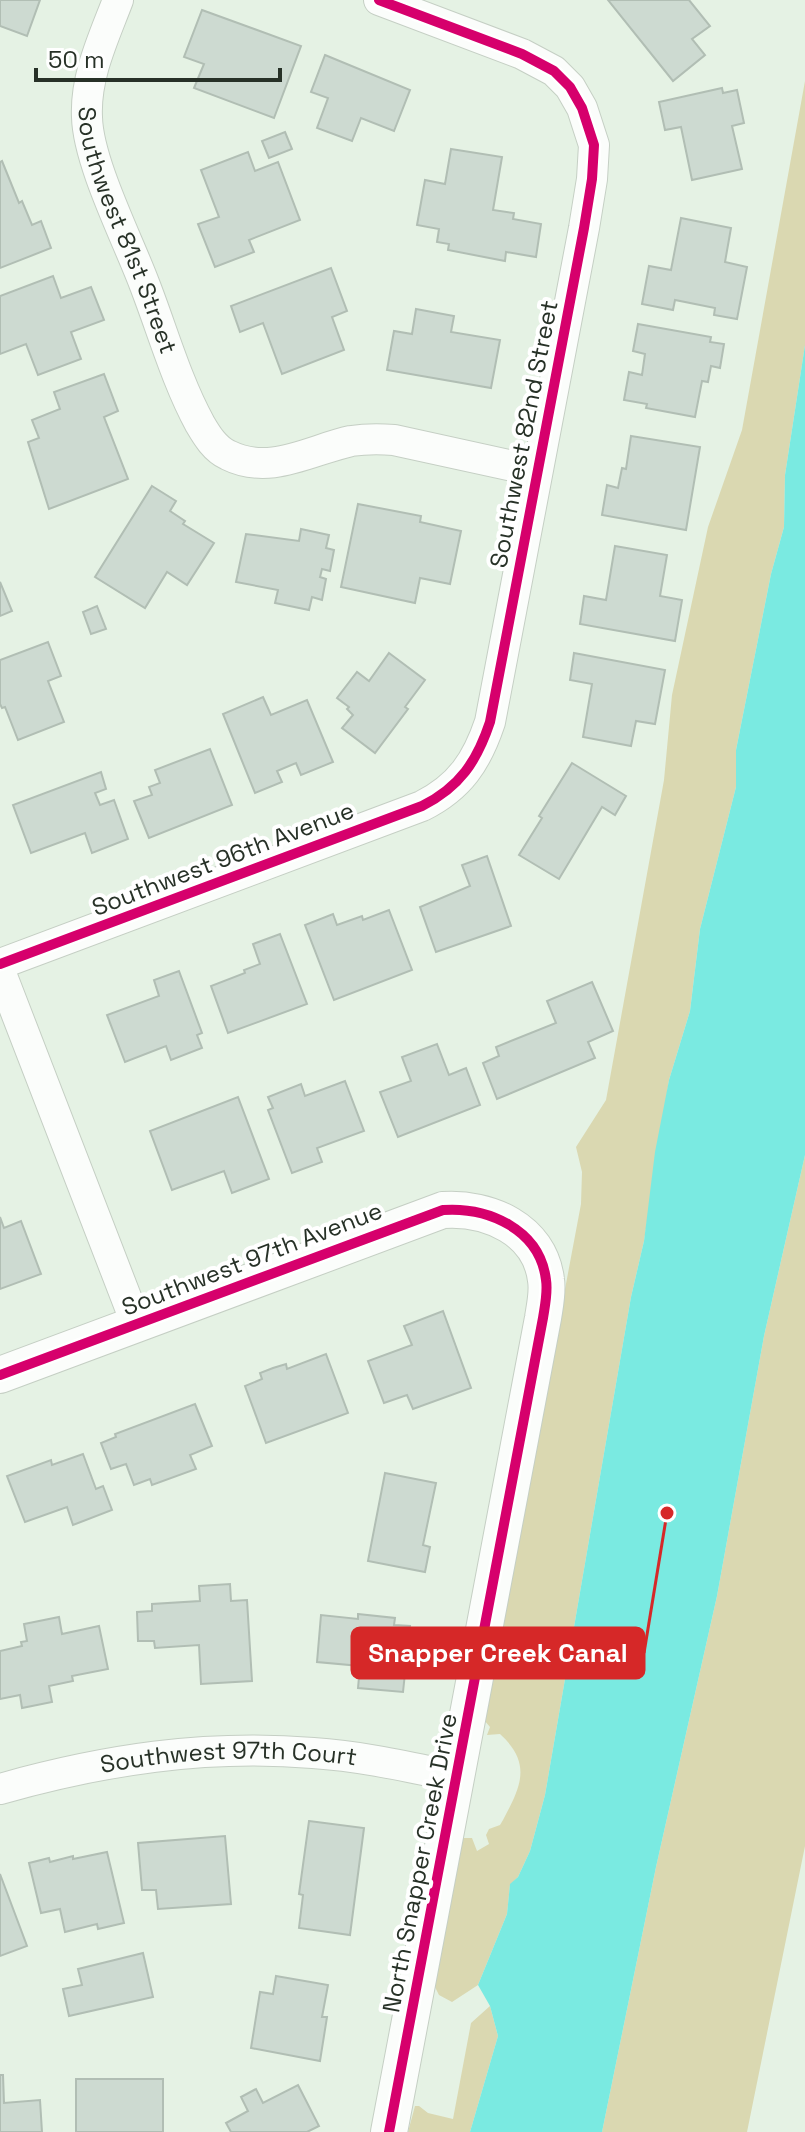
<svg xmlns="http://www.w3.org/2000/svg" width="805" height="2132" font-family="'Space Grotesk',sans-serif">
	<rect width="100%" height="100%" fill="#e5f2e4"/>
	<g fill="#dad8b1">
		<path d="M805,81V345L785,475L784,527L771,574L736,750V787L700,929L690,1011L669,1080L644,1241L631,1297L545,1795L530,1851L518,1877L510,1885L507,1914L478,1985L452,2002L439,1995L434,1985L462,1838H472L477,1851L489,1844L486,1835L489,1829L500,1825L503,1820C520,1788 533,1764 500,1734L487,1735L490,1727L484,1720L581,1204L582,1172L576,1147L606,1100L664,780L672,695L708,527L742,430Z"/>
		<polygon points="805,1155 805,1846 747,2132 602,2132 656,1867 717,1596 764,1336"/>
		<polygon points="490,2006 498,2036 470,2132 408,2132 415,2106 419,2106 428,2113 453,2119 471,2023"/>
	</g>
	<polygon fill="#7aeae1" points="805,345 805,1155 764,1336 717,1596 656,1867 602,2132 470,2132 498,2036 490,2006 478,1985 507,1914 510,1884 518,1877 530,1851 545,1795 631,1297 644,1241 655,1152 669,1080 690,1011 700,929 736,787 736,750 771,574 784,527 785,475"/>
	<g fill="#cddad1" stroke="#b1beb4" stroke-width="2">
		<polygon points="0,0 40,0 27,36 0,26"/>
		<polygon points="608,0 689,0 710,26 692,39 705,55 673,81"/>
		<polygon points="202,10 301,46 274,118 194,88 204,64 184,57"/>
		<polygon points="325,55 410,90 394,131 361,118 352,141 317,128 328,98 311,92"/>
		<polygon points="722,88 723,93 737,90 744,123 732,126 742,169 692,180 681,127 665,130 659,102"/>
		<polygon points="285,132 292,149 269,158 262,141"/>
		<polygon points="451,149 502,157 493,210 514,213 513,219 541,224 536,257 506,252 505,261 448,250 449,244 437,242 439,229 417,225 425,180 445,184"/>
		<polygon points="248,152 255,171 278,162 300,220 249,240 254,252 215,267 198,224 219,217 201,170"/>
		<polygon points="2,161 19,203 22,201 32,225 41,221 51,248 0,268 0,162"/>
		<polygon points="681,218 731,228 725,262 747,267 737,319 714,315 715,308 675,300 673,310 642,304 649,266 671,270"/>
		<polygon points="331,268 347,311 332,317 344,350 282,374 263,323 240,332 231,306"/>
		<polygon points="53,276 61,298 91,287 104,320 71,332 81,359 38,375 26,344 0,354 0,296"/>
		<polygon points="416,309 454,316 451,332 500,340 491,388 387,370 394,331 412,334"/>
		<polygon points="638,324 711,337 710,342 724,344 720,368 711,366 708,382 702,381 695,417 646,408 647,404 624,400 629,372 642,375 645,354 633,351"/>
		<polygon points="104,374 118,411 104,417 128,479 49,509 28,442 39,438 32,420 60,409 54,392"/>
		<polygon points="631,436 700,447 686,530 602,515 607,485 618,488 622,468 626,469"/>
		<polygon points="152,486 176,501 170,511 185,521 183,524 214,543 187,585 167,572 145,608 95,577"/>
		<polygon points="358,504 421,516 420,522 461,531 450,584 420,578 415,603 341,587"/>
		<polygon points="301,529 329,535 326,548 334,550 330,571 322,569 320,577 326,579 322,600 312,597 309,610 275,603 278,590 236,582 246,534 299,541"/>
		<polygon points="615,546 667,555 660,596 682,600 675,641 580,624 584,596 606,600"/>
		<polygon points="0,582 12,611 0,616"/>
		<polygon points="97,606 106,629 91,634 83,612"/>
		<polygon points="48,642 61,676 48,681 64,722 18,740 5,707 2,708 0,704 0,660"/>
		<polygon points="389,653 425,680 405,707 408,709 375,753 342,728 353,715 347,709 349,707 337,698 357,672 369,681"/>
		<polygon points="574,653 665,670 655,724 636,721 631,746 583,737 592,684 570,680"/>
		<polygon points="263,697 271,715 307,700 333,762 301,775 296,763 277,771 282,782 255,793 223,714"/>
		<polygon points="210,749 232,805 149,838 134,801 152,795 149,787 160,783 155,770"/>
		<polygon points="572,763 626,796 615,815 602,807 559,879 519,855 542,818 539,816"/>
		<polygon points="101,772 106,789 95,793 100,805 114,800 128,839 92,853 85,833 31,853 13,805"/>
		<polygon points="487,856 511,926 436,952 420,907 470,886 462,865"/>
		<polygon points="389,910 412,970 334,1000 305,925 333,914 337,925 362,916 363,920"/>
		<polygon points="280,934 307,1004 228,1033 211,986 245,973 244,970 260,964 253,944"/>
		<polygon points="179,971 202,1033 197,1035 202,1048 171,1060 166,1046 125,1062 107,1015 159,996 154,980"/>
		<polygon points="592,982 613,1031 588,1042 595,1058 497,1099 483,1063 499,1056 496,1047 556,1023 547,1001"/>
		<polygon points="437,1044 449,1075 466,1068 480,1105 398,1137 380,1092 411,1081 402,1057"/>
		<polygon points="345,1081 364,1131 317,1148 322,1162 292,1173 268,1110 273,1108 268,1097 301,1084 305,1096"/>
		<polygon points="238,1097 269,1179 232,1193 224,1171 172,1190 150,1131"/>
		<polygon points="0,1217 4,1228 21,1221 41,1274 0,1289"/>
		<polygon points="443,1311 471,1388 413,1409 407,1395 384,1403 368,1361 412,1345 404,1326"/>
		<polygon points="326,1354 348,1413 266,1443 245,1386 262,1379 260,1373 273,1368 286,1364 287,1369"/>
		<polygon points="195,1404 212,1446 190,1455 196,1469 152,1485 150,1479 134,1485 126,1464 111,1469 101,1443 116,1437 115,1434"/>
		<polygon points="83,1454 96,1489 103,1486 112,1510 73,1525 67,1507 25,1522 7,1476 51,1460 52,1465"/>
		<polygon points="385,1473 436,1483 423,1545 430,1547 425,1572 368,1561"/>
		<polygon points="230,1584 231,1601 247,1600 252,1681 201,1684 199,1645 155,1648 154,1641 138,1641 137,1612 152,1611 152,1604 200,1601 199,1586"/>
		<polygon points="358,1614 395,1618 394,1625 410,1626 403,1692 358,1688 360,1666 317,1662 321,1615 358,1619"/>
		<polygon points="59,1617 62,1634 99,1626 108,1669 72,1676 73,1681 49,1686 52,1702 22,1708 20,1695 0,1699 0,1651 22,1646 21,1642 27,1641 24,1624"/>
		<polygon points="309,1821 364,1828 350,1935 299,1928 303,1895 299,1894"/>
		<polygon points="225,1836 231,1904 158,1909 156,1890 142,1890 138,1843"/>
		<polygon points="107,1852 124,1923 98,1929 97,1924 65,1932 60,1909 41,1913 29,1863 49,1858 50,1862 73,1856 73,1859"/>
		<polygon points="0,1874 27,1946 0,1956"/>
		<polygon points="143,1953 153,1997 69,2016 63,1989 82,1985 78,1969"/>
		<polygon points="276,1976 328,1985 322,2017 327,2017 320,2061 251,2048 260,1992 273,1994"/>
		<polygon points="0,2075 3,2075 4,2103 40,2100 42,2132 0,2132"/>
		<rect x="76" y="2079" width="87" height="53"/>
		<polygon points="298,2085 319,2126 307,2132 231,2132 226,2123 248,2111 241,2097 256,2089 263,2103"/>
	</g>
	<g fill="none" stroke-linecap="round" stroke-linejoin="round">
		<g stroke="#c5cfc4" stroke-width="32">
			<g id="minor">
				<path id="s1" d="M118,0C104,37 85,76 87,117C88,162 127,238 144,283C162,329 176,380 200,424C207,436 215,449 228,455C270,476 310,450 351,441C365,439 380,439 394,440L536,471"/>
				<path d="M0,964L422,806C460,787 477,761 490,722L584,228L592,179L594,145L582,108L570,87L554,71L522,54L379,0"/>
				<polyline points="0,971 136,1323"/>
				<path id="s2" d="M0,1789C103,1760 205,1744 313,1753C361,1756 409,1767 457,1777"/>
			</g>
		</g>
		<g stroke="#c5cfc4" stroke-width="38">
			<path id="tertiary" d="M0,1375L443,1210C488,1207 540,1229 546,1280C548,1292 545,1305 543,1318L389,2132"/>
		</g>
		<use href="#minor" stroke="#fbfdfb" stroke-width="30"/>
		<use href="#tertiary" stroke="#fbfdfb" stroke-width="36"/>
		<g stroke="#fff" stroke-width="15">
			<g id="cycleway">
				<path d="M0,964L422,806C460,787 477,761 490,722L584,228L592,179L594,145L582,108L570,87L554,71L522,54L379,0"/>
				<path d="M0,1375L443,1210C488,1207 540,1229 546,1280C548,1292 545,1305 543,1318L389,2132"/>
			</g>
		</g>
		<use href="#cycleway" stroke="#d6006c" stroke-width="10"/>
	</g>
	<g text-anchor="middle" stroke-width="8" stroke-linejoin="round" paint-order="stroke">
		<g font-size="24" fill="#273127" stroke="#fff">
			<text dy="8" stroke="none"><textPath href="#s1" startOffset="242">Southwest 81st Street</textPath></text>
			<text transform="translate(524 434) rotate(-79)" y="8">Southwest 82nd Street</text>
			<text transform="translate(223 859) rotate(-21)" y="8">Southwest 96th Avenue</text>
			<text transform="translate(252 1259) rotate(-21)" y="8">Southwest 97th Avenue</text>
			<text dy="8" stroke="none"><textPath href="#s2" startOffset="232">Southwest 97th Court</textPath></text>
			<text transform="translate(420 1863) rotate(-79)" y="8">North Snapper Creek Drive</text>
		</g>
	</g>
	<path fill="none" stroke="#d62828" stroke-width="3" d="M667 1513L644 1653"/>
	<circle fill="#d62828" stroke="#fff" stroke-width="3" cx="667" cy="1513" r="8"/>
	<rect fill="#d62828" stroke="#d62828" stroke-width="3" x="352" y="1628" width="292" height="50" rx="8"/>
	<g font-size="26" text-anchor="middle" font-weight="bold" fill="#fff">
		<text x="498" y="1662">Snapper Creek Canal</text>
	</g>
	<path d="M36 68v12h244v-12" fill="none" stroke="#273127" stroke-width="4"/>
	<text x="48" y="68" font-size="24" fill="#273127" stroke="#ffffff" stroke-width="6" paint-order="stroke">50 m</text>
</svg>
